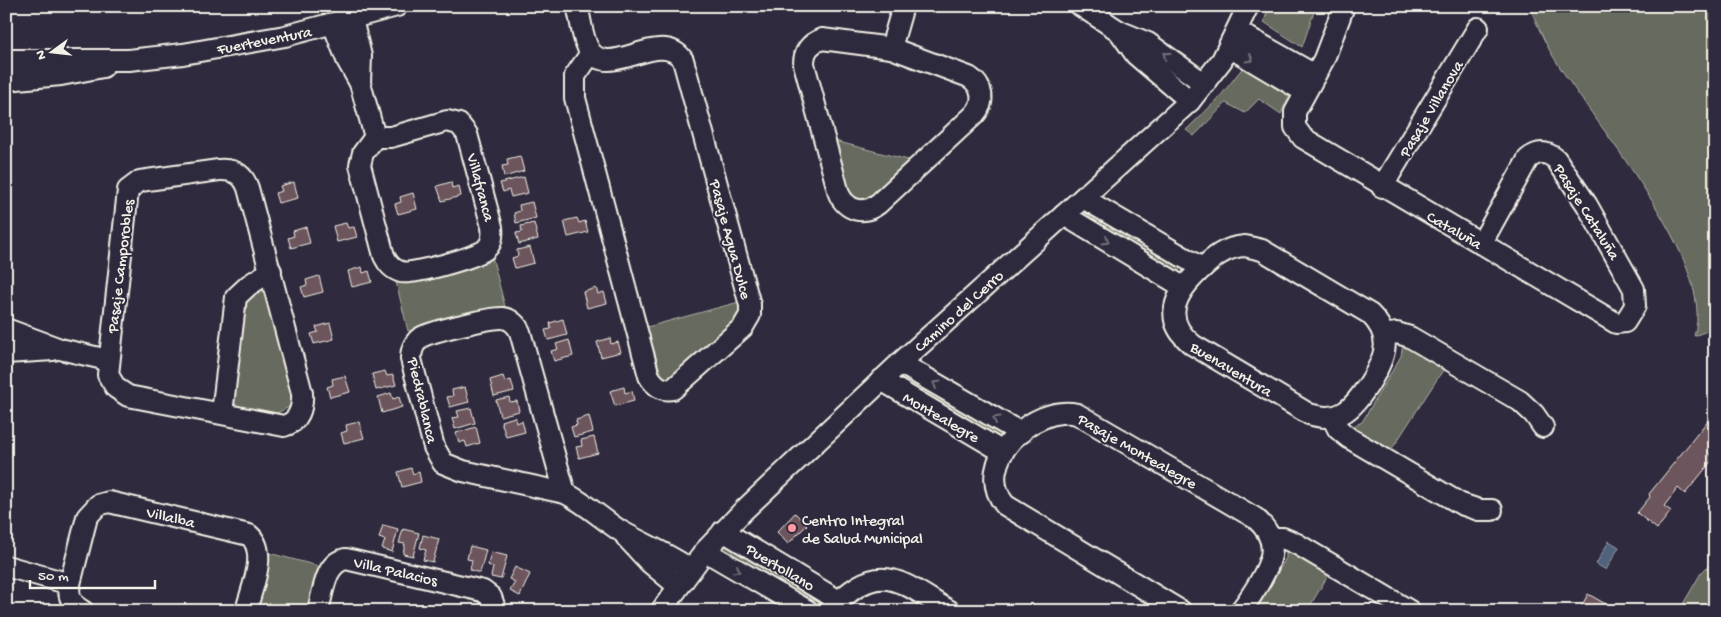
<svg xmlns="http://www.w3.org/2000/svg" width="1721" height="617" font-family="'Gochi Hand',sans-serif">
	<rect width="100%" height="100%" fill="#2f2a3d"/>
	<filter id="ink" filterUnits="userSpaceOnUse"><feTurbulence type="fractalNoise" baseFrequency=".02" numOctaves="2"/><feDisplacementMap in="SourceGraphic" scale="10" xChannelSelector="R" yChannelSelector="G"/><feConvolveMatrix kernelMatrix="1 2 1 2 8 2 1 2 1" color-interpolation-filters="sRGB"/></filter>
	<g filter="url(#ink)">
		<g fill="#666b5e" stroke="#adaea3">
			<polygon points="1269,6 1316,6 1302,47 1264,22"/>
			<path d="M1529,6H1715V328L1694,336C1719,261 1587,117 1550,51C1542,37 1536,21 1529,6Z"/>
			<polygon points="1244,66 1291,91 1281,114 1259,99 1245,113 1226,103 1194,136 1186,130 1219,98"/>
			<polygon points="835,141 912,161 867,200 855,202 848,196"/>
			<polygon points="1088,209 1183,263 1178,272 1083,218"/>
			<polygon points="492,256 505,307 408,331 396,282"/>
			<polygon points="264,284 294,386 291,406 275,414 227,406 235,300"/>
			<polygon points="739,302 742,312 739,321 673,381 666,379 661,374 647,327"/>
			<polygon points="1403,344 1445,367 1390,452 1350,428 1362,422 1401,356"/>
			<polygon points="905,377 1004,434 998,439 900,382"/>
			<polygon points="726,544 825,602 820,607 721,548"/>
			<polygon points="1286,548 1330,572 1307,611 1256,611 1286,558"/>
			<polygon points="269,553 322,567 311,611 253,611"/>
			<polygon points="1715,559 1715,611 1679,611 1701,573"/>
		</g>
		<polygon fill="#51627c" stroke="#929ba7" points="1609,541 1619,547 1606,570 1596,564"/>
		<g fill="#6c555c" stroke="#f4f1e8">
			<polygon points="520,156 524,171 504,177 502,166 508,165 507,159"/>
			<polygon points="524,177 528,193 511,197 509,190 503,192 500,183"/>
			<polygon points="294,182 298,198 278,203 275,193 282,191 280,186"/>
			<polygon points="451,182 452,188 459,186 461,196 442,201 437,186"/>
			<polygon points="413,193 417,209 398,214 395,204 401,202 400,197"/>
			<polygon points="532,202 536,218 516,223 514,213 520,211 519,205"/>
			<polygon points="577,218 579,223 585,221 588,232 568,237 564,221"/>
			<polygon points="346,223 348,228 354,227 357,237 337,242 333,226"/>
			<polygon points="534,223 538,239 519,244 516,233 522,232 521,226"/>
			<polygon points="306,227 310,243 291,248 288,238 294,236 293,231"/>
			<polygon points="530,247 534,263 515,268 512,258 518,256 517,250"/>
			<polygon points="362,267 363,273 369,271 372,282 352,287 348,271"/>
			<polygon points="319,276 323,292 304,297 301,287 307,285 306,280"/>
			<polygon points="596,288 598,294 604,292 607,303 587,308 583,292"/>
			<polygon points="563,319 567,335 548,340 545,330 551,329 550,323"/>
			<polygon points="330,323 334,339 314,344 311,334 318,332 316,327"/>
			<polygon points="610,338 611,344 618,342 621,352 601,357 597,342"/>
			<polygon points="569,340 573,356 554,361 551,351 558,349 556,344"/>
			<polygon points="385,371 387,376 393,375 396,385 376,390 372,374"/>
			<polygon points="345,376 350,392 330,397 327,387 333,385 332,379"/>
			<polygon points="503,376 505,382 511,380 514,391 494,396 490,380"/>
			<polygon points="465,387 469,402 450,407 447,397 453,396 452,390"/>
			<polygon points="624,387 625,393 632,391 634,401 615,406 610,391"/>
			<polygon points="391,393 393,399 399,397 402,407 382,413 378,397"/>
			<polygon points="509,397 510,402 517,401 519,411 500,416 496,400"/>
			<polygon points="471,408 475,423 455,429 452,418 459,417 457,411"/>
			<polygon points="1714,413 1715,447 1709,454 1714,458 1685,494 1678,488 1664,506 1671,511 1657,529 1637,513 1650,497 1649,494"/>
			<polygon points="589,416 593,432 574,437 571,427 577,425 576,420"/>
			<polygon points="515,417 516,423 522,421 525,432 506,437 501,421"/>
			<polygon points="359,422 364,438 344,443 341,433 347,431 346,425"/>
			<polygon points="476,427 480,443 467,447 465,441 459,443 456,433"/>
			<polygon points="594,437 598,453 579,458 576,447 582,446 581,440"/>
			<polygon points="411,468 413,474 419,472 421,482 402,487 398,472"/>
			<polygon points="795,513 807,525 788,544 777,532"/>
			<polygon points="383,525 398,529 392,552 382,549 385,540 379,538"/>
			<polygon points="403,529 419,533 413,556 403,554 405,544 399,543"/>
			<polygon points="423,535 439,539 433,562 423,560 426,550 420,548"/>
			<polygon points="470,546 486,550 480,573 470,570 472,560 467,559"/>
			<polygon points="491,552 507,556 501,579 491,577 493,567 488,565"/>
			<polygon points="515,567 530,574 520,596 510,591 515,582 509,579"/>
			<polygon points="1588,594 1611,607 1609,611 1579,611"/>
		</g>
		<g fill="none" stroke-linecap="round" stroke-linejoin="round">
			<g stroke="#f4f1e8" stroke-width="24">
				<g id="minor">
					<path d="M577,6C581,19 582,40 590,51C610,80 661,27 683,60L750,305V315L743,327L673,389C662,391 655,386 649,376L575,98V76L591,53"/>
					<polyline points="1081,6 1119,31 1148,43 1205,84"/>
					<path d="M1344,6L1324,59L1295,112V127L1303,138L1616,323L1625,322L1635,306L1634,289L1587,205L1556,159C1546,151 1538,151 1528,159L1481,244"/>
					<polyline points="352,19 361,56 360,83"/>
					<polyline points="333,24 347,60 360,83 375,137"/>
					<polyline points="1119,31 1136,55 1190,101"/>
					<polyline points="1237,31 1315,75"/>
					<path d="M822,39L891,48L969,77C983,86 986,102 974,115L878,204C864,215 847,211 839,194L804,64C804,51 809,44 822,39Z"/>
					<polyline points="1229,47 1305,92"/>
					<polyline points="891,48 903,6"/>
					<polyline points="6,60 129,60 183,54 285,36 397,6"/>
					<polyline points="6,80 61,75 103,67"/>
					<path d="M447,121L459,124L467,134L492,227C493,235 493,243 486,249C478,257 412,275 401,272C392,269 388,264 384,256L360,165L363,153L375,137H391Z"/>
					<path d="M219,170C233,169 243,174 248,188L302,393C303,408 299,422 284,426L128,396L116,388L108,375L128,190L140,181Z"/>
					<polyline points="1382,187 1478,28"/>
					<polyline points="1083,198 1202,268"/>
					<polyline points="1064,215 1183,287"/>
					<path d="M1245,246L1262,250L1370,314C1394,338 1385,358 1369,384C1353,408 1341,424 1309,414L1193,345C1161,320 1175,294 1199,271C1213,258 1225,247 1245,246Z"/>
					<polyline points="6,329 60,349 108,360"/>
					<polyline points="1384,335 1397,333 1410,337 1520,401 1534,414 1543,427"/>
					<polyline points="6,353 53,350"/>
					<polyline points="900,363 1021,433"/>
					<polyline points="881,380 1003,452"/>
					<polyline points="222,413 236,297 249,285 271,271"/>
					<polyline points="1332,417 1338,429 1349,438 1461,504 1479,510 1492,510"/>
					<path d="M565,493L520,332C517,325 511,319 503,318C492,317 428,332 420,338C414,343 411,351 411,359L434,447L443,463L463,471L565,493C585,503 601,518 619,530C643,544 667,553 690,569"/>
					<polyline points="723,531 839,601"/>
					<polyline points="626,537 649,562 678,586"/>
					<polyline points="1270,538 1283,538 1297,544 1410,611"/>
					<polyline points="705,551 808,611"/>
					<polyline points="6,566 70,584"/>
					<path d="M83,611C72,605 67,596 70,584L87,517L98,505L109,502L249,535C269,552 251,589 246,611"/>
					<path d="M318,611C323,593 325,562 346,559L483,591L491,597L496,611"/>
					<polyline points="661,611 705,551 743,511 900,363 1190,101 1222,60 1248,6"/>
					<path d="M829,611C880,558 896,579 950,611"/>
					<path d="M1181,611L1005,505C971,463 1033,404 1077,414L1255,518C1282,541 1272,562 1256,588C1251,596 1246,604 1240,611"/>
				</g>
			</g>
			<use href="#minor" stroke="#2f2a3d" stroke-width="20"/>
		</g>
		<defs><path id="oneway-chevron" d="M-2-3.5L2.5 0L-2 3.5" fill="none" stroke-width="1.6" stroke-linecap="round" stroke-linejoin="round" transform="scale(1.25)"/></defs>
		<g stroke="#747079">
			<use href="#oneway-chevron" transform="translate(1166 55) rotate(-144)"/>
			<use href="#oneway-chevron" transform="translate(1250 59) rotate(31)"/>
			<use href="#oneway-chevron" transform="translate(1106 241) rotate(31)"/>
			<use href="#oneway-chevron" transform="translate(936 384) rotate(-150)"/>
			<use href="#oneway-chevron" transform="translate(996 419) rotate(-150)"/>
			<use href="#oneway-chevron" transform="translate(737 570) rotate(30)"/>
		</g>
	</g>
	<circle fill="#ff9aa2" stroke="#2f2a3d" stroke-width="2" cx="792" cy="528" r="5"/>
	<g text-anchor="middle" stroke-width="4" stroke-linejoin="round" paint-order="stroke">
		<g font-size="16" fill="#f4f1e8" stroke="#2f2a3d">
			<text transform="translate(264 39) rotate(-11)" y="6">Fuerteventura</text>
			<text transform="translate(1430 108) rotate(-59)" y="6">Pasaje Villanova</text>
			<text transform="translate(482 187) rotate(75)" y="6">Villafranca</text>
			<text transform="translate(1588 211) rotate(58)" y="6">Pasaje Cataluña</text>
			<text transform="translate(1455 229) rotate(30)" y="6">Cataluña</text>
			<text transform="translate(732 239) rotate(75)" y="6">Pasaje Agua Dulce</text>
			<text transform="translate(119 266) rotate(-83)" y="6">Pasaje Camporobles</text>
			<text transform="translate(958 310) rotate(-42)" y="6">Camino del Cerro</text>
			<text transform="translate(1232 368) rotate(31)" y="6">Buenaventura</text>
			<text transform="translate(424 400) rotate(77)" y="6">Piedrablanca</text>
			<text transform="translate(942 416) rotate(30)" y="6">Montealegre</text>
			<text transform="translate(1138 450) rotate(30)" y="6">Pasaje Montealegre</text>
			<text transform="translate(171 516) rotate(13)" y="6">Villalba</text>
			<text transform="translate(781 566) rotate(31)" y="6">Puertollano</text>
			<text transform="translate(396 570) rotate(13)" y="6">Villa Palacios</text>
		</g>
		<g font-size="16" fill="#f4f1e8" stroke="#2f2a3d" text-anchor="start">
			<text x="802" y="525">Centro Integral<tspan x="802" dy="18">de Salud Municipal</tspan></text>
		</g>
	</g>
	<rect width="1721" height="617" fill="none" stroke="#2f2a3d" stroke-width="25"/>
	<rect x="12" y="12" width="1696" height="592" fill="none" stroke="#f4f1e8" stroke-width="2" filter="url(#ink)"/>
	<g transform="translate(52 52) rotate(255)" stroke="#2f2a3d" stroke-width="4" paint-order="stroke">
	<path d="M0-4L9 19L0 12L-9 19Z" fill="#f4f1e8"/>
	<text y="-8" font-size="14" font-weight="bold" text-anchor="middle" fill="#f4f1e8">N</text>
	</g>
	<path d="M30 580v8h125v-8" fill="none" stroke="#f4f1e8" stroke-width="2.5"/>
	<text x="38" y="580" font-size="15" fill="#f4f1e8" stroke="#2f2a3d" stroke-width="4" paint-order="stroke">50 m</text>
</svg>
